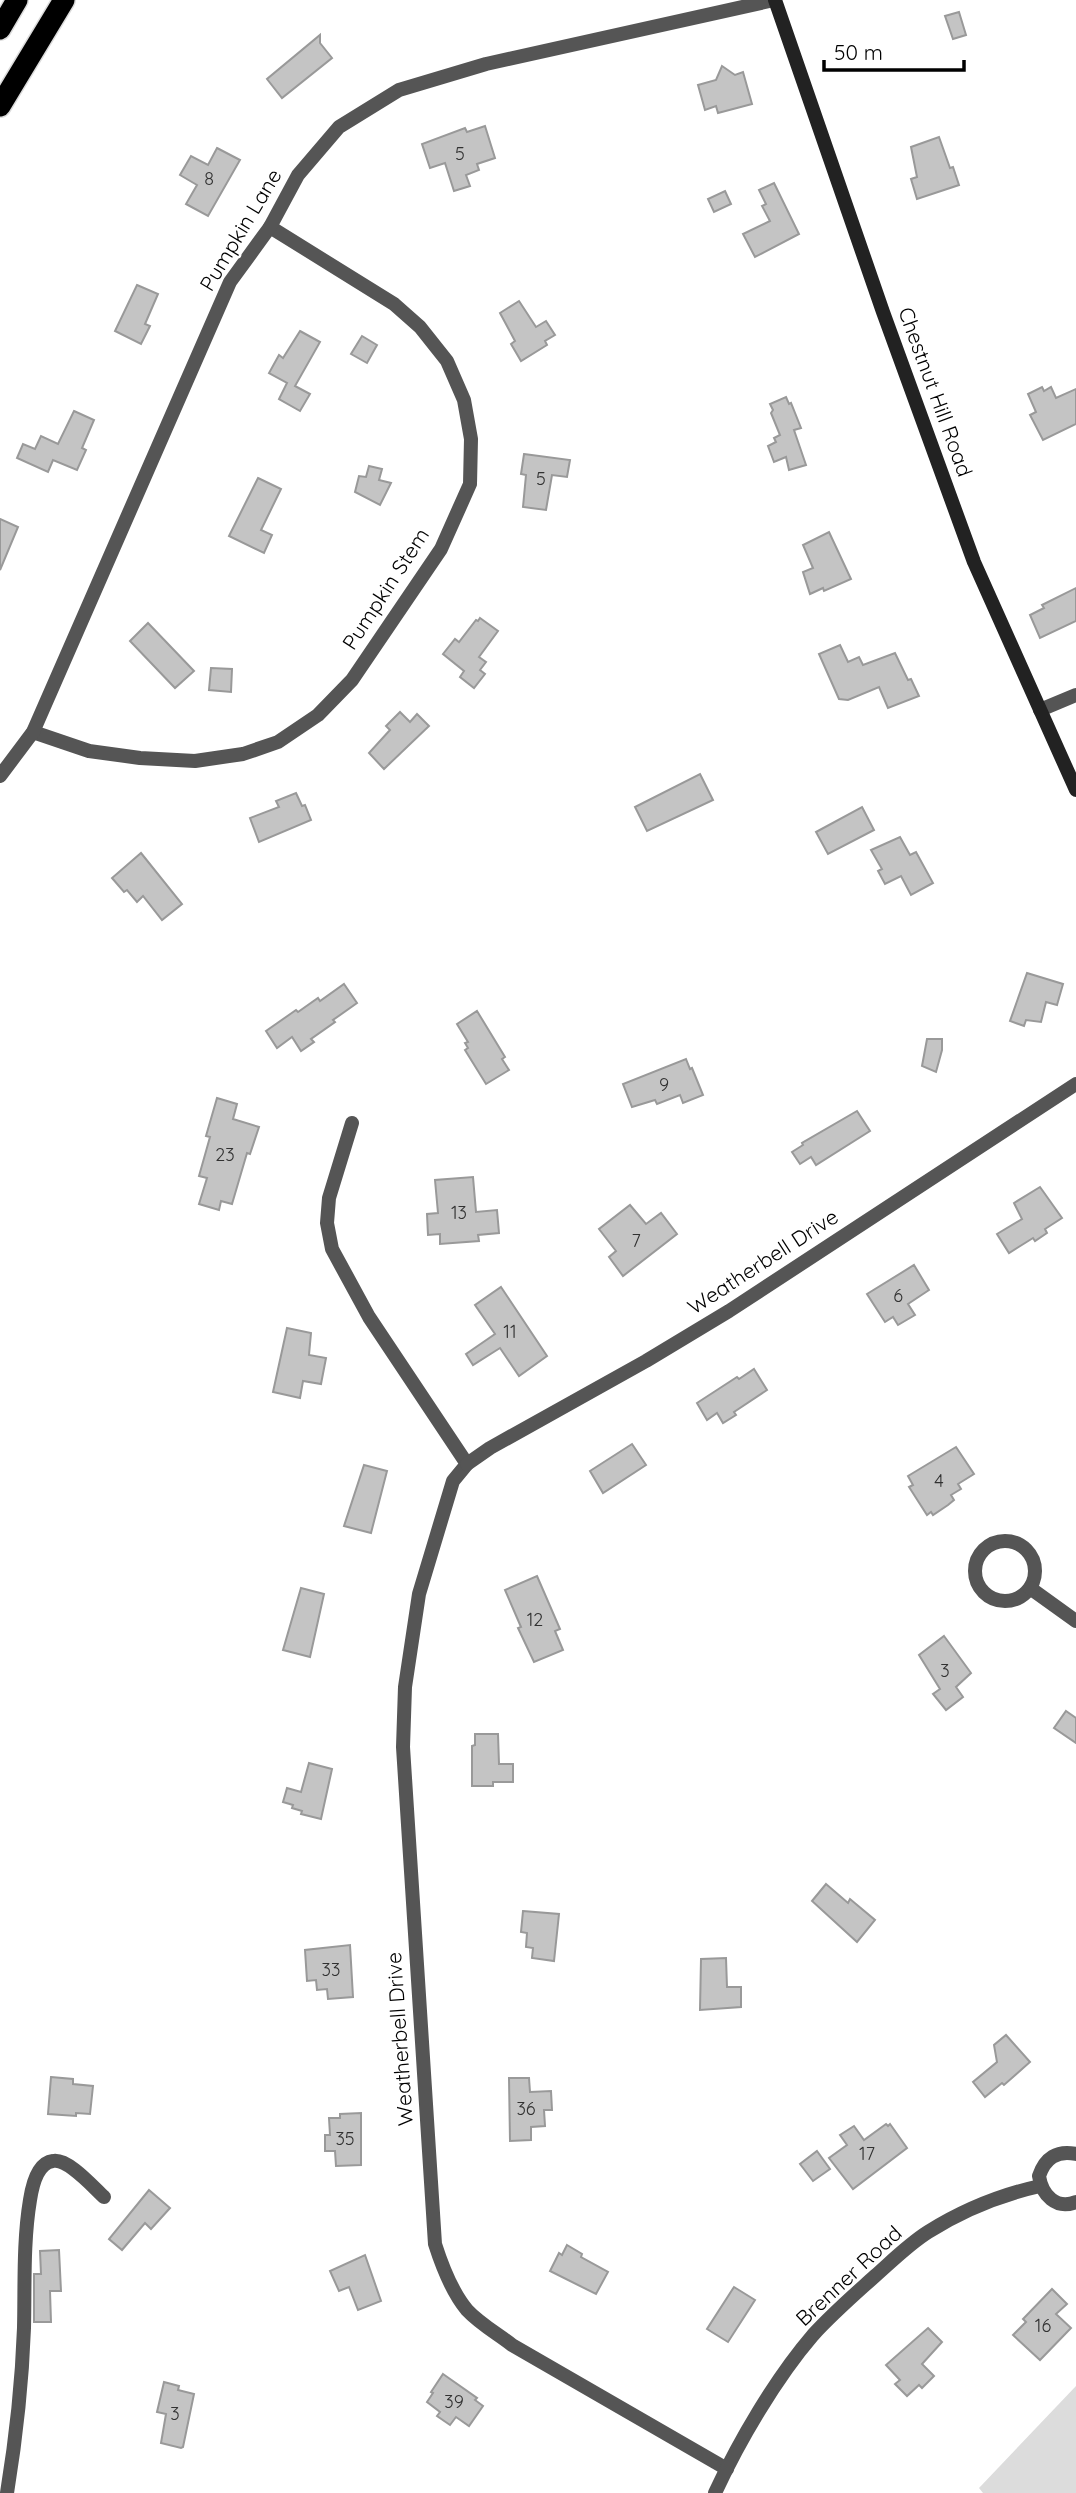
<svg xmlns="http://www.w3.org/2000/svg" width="1076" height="2493" font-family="Quicksand,sans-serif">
	<rect width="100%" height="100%" fill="#fff"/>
	<polygon fill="#dcdcdc" points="1076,2386 1076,2493 983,2493 979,2488"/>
	<g fill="#c4c4c4" stroke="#999" stroke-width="2">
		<polygon points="959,12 966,35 953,39 945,16"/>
		<polygon points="320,35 320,43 332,58 282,98 267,79"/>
		<polygon points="722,66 735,75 743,72 752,104 718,113 716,106 705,110 698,85 716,80"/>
		<polygon points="485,126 495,158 477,164 479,170 466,175 470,186 454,191 445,163 430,168 422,144 465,128 467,132"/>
		<polygon points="939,137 950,168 953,167 959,185 917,199 911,179 917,177 911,147"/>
		<polygon points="217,148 240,160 208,216 186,204 197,185 180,175 191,156 208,165"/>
		<polygon points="774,183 799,234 755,257 743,234 770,221 762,206 766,204 759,190"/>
		<polygon points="725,191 731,204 714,212 708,199"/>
		<polygon points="137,285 158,294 145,324 150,326 141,344 115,331"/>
		<polygon points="519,301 536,327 546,321 555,335 545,341 547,345 521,361 511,344 515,341 500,313"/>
		<polygon points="300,331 320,342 295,386 310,394 300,411 279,399 287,383 269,373 279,355 283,358"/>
		<polygon points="362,336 377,345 367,363 351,354"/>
		<polygon points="1042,387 1044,391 1051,387 1056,398 1076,389 1076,424 1043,440 1030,415 1036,412 1028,394"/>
		<polygon points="786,397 789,404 791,403 801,428 794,430 806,465 789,470 786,457 774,462 768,446 776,442 774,438 780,435 771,413 773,410 770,404"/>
		<polygon points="74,411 94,420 82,448 86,450 77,470 53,460 48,472 17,458 23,444 35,449 41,436 58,444"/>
		<polygon points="524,454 570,460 567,477 552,475 546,510 523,507 526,475 521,474"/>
		<polygon points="369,466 382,469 379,480 391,483 380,505 355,492 359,476 366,477"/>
		<polygon points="258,478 281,489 261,530 272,535 264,553 229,536"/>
		<polygon points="0,519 18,527 0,570"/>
		<polygon points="829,532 851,579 824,591 823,588 810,594 803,572 813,568 803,545"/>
		<polygon points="1076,588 1076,621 1040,638 1030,615 1044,608 1042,605"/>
		<polygon points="480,618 498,631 479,657 486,662 480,670 485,674 474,688 460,677 464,671 443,654 455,639 459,642 476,620 478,621"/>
		<polygon points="148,623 194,671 175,688 130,641"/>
		<polygon points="840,645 848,662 859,657 863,665 895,653 908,680 911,679 919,696 888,708 879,687 848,700 839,699 819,654"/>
		<polygon points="211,668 232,669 231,692 209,690"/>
		<polygon points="400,712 410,722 417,714 429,726 384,769 369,753 390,730 386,726"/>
		<polygon points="700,774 713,800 647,831 635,807"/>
		<polygon points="296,793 302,806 305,805 311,820 259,842 250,818 279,807 276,801"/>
		<polygon points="862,807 874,830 828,854 816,832"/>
		<polygon points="900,837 910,855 916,852 933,883 911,895 901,876 885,884 878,871 882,869 871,850"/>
		<polygon points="141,853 182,904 162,920 143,896 137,902 127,890 124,892 112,878"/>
		<polygon points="1027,973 1063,984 1057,1005 1046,1002 1041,1022 1026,1020 1024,1026 1010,1021"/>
		<polygon points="344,984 357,1003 333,1020 335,1022 311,1039 314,1042 301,1051 292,1037 277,1048 266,1031 296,1010 298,1012 318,998 320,1001"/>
		<polygon points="477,1011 505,1057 502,1059 509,1070 486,1084 465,1050 468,1048 465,1043 468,1042 457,1024"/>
		<polygon points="927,1039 942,1039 942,1050 936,1072 922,1066"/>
		<polygon points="686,1059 690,1069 692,1068 703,1095 683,1103 680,1095 657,1104 655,1100 632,1107 623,1084"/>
		<polygon points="217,1098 237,1104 233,1119 259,1127 250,1154 247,1153 232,1204 221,1201 219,1210 199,1204 207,1178 199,1176 210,1137 206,1136"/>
		<polygon points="857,1111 870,1131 816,1165 811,1157 800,1164 792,1152 803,1145 802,1143"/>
		<polygon points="473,1177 476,1212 497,1210 499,1233 478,1235 479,1241 440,1244 440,1234 428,1235 427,1214 438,1213 435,1180"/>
		<polygon points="1040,1187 1062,1218 1045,1229 1047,1233 1035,1241 1033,1238 1009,1253 997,1234 1022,1219 1014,1203"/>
		<polygon points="630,1205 646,1224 661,1213 677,1234 623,1276 609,1257 616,1251 599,1229"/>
		<polygon points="914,1265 929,1290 908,1304 915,1315 898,1325 893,1317 885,1322 867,1294"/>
		<polygon points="501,1287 547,1356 519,1376 500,1348 473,1365 466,1354 495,1334 475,1305"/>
		<polygon points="287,1328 311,1333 309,1355 326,1358 321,1384 303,1381 300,1398 273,1392"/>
		<polygon points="754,1369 767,1390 734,1412 736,1415 723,1423 717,1413 707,1420 697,1403 737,1377 739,1379"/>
		<polygon points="632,1444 646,1465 603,1493 590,1471"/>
		<polygon points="956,1447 974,1474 958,1484 961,1489 951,1495 954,1500 948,1505 933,1515 931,1512 927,1515 909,1487 913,1485 908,1476"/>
		<polygon points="364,1465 387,1471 371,1533 344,1526"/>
		<polygon points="537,1576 560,1629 555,1631 563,1650 534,1662 518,1628 521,1627 505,1590"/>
		<polygon points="301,1588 324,1594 310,1657 283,1650"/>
		<polygon points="944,1636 971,1673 956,1687 963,1697 946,1710 933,1694 940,1689 919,1655"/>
		<polygon points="1066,1711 1076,1718 1076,1743 1054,1728"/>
		<polygon points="475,1734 498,1734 499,1764 513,1764 513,1782 493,1782 493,1786 472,1786 472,1746 475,1745"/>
		<polygon points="309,1763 332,1769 321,1819 301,1814 302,1811 292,1808 293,1805 283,1802 287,1788 301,1792"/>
		<polygon points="826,1884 848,1903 850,1899 875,1920 857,1942 812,1901"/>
		<polygon points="523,1911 559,1914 554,1961 532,1958 533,1948 526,1947 527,1933 521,1932"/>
		<polygon points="350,1945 353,1997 328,1999 327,1989 317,1990 316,1980 307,1981 305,1950"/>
		<polygon points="726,1958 727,1987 741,1987 741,2007 700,2010 701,1959"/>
		<polygon points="1006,2035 1030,2062 1004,2085 1002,2083 985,2097 973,2082 997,2062 994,2045"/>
		<polygon points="51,2077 73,2079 73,2084 93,2086 90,2114 76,2113 76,2116 48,2114"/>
		<polygon points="509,2078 529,2078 530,2092 551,2091 552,2110 544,2110 545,2126 531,2127 531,2140 510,2141"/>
		<polygon points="361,2113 361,2165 336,2166 335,2151 325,2151 325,2135 330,2135 329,2118 340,2118 340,2114"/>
		<polygon points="886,2124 888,2126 890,2124 907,2148 853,2189 829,2158 847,2145 840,2135 854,2126 864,2140"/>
		<polygon points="817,2151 830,2169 813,2181 800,2164"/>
		<polygon points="149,2190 170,2208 151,2229 145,2223 122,2250 109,2239"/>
		<polygon points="567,2245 582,2254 581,2257 608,2272 596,2294 550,2271 559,2253 562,2255"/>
		<polygon points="59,2250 61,2291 50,2291 51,2322 34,2322 34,2274 41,2274 40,2251"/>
		<polygon points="365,2255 381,2301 358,2310 349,2287 339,2291 330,2271"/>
		<polygon points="734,2287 755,2300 728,2342 707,2329"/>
		<polygon points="1052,2289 1067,2304 1056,2314 1071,2328 1040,2360 1013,2335 1026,2322 1023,2319"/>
		<polygon points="928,2328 942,2342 922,2364 934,2376 922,2388 919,2385 907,2396 895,2384 900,2380 886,2365"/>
		<polygon points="443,2374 477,2398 475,2400 483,2406 469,2426 456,2417 450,2425 437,2416 440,2412 427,2402 433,2393 431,2392"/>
		<polygon points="164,2382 179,2386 178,2390 194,2394 183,2447 181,2448 161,2443 166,2414 157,2412"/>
	</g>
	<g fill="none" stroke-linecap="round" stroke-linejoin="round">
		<g stroke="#dbdbdb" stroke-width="24">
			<g id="highway">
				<polyline points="0,29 17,0"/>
				<polyline points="0,106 64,0"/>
			</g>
		</g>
		<g stroke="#555" stroke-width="14">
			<polyline points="1040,710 1076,695"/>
			<polyline points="33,732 89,751 140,758 195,761 243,754 278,742 318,715 352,680 441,549 470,484 471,439 464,400 447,361 420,327 394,304 270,227"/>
			<polyline points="0,776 33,732 230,282 270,227 298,175 339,127 399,90 486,64 774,0"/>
			<path d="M352,1123L329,1198L327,1223L332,1249L369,1317L467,1464L453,1481L419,1594L405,1687L403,1747L435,2244C442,2266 452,2292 467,2310C480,2324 498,2334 512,2345L727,2469"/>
			<polyline points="467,1464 490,1448 646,1361 729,1311 1076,1084"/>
			<circle cx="1005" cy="1571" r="30"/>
			<polyline points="1030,1588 1076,1621"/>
			<path d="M1076,2154C1057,2150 1045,2158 1039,2176C1042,2195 1056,2210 1076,2202"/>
			<path d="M7,2493C16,2438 22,2384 24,2328C25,2286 23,2242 30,2200C32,2187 37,2163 53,2161C68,2158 93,2187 104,2197"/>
			<path d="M715,2493C739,2441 776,2378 813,2335C832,2314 854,2295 875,2276C892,2261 909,2244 928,2232C963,2210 1000,2195 1040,2186"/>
		</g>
		<polyline stroke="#222" stroke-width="14" points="775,0 883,312 974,562 1076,790"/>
		<use href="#highway" stroke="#000" stroke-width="21"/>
	</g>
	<g text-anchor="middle" stroke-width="5" stroke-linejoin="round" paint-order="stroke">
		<g font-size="18" fill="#313131">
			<text x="460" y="160">5</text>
			<text x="209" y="185">8</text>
			<text x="541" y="485">5</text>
			<text x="664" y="1091">9</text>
			<text x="225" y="1161">23</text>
			<text x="459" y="1219">13</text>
			<text x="636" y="1247">7</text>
			<text x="898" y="1302">6</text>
			<text x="510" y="1338">11</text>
			<text x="939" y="1487">4</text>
			<text x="535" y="1626">12</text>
			<text x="945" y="1677">3</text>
			<text x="331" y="1976">33</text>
			<text x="526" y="2115">36</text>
			<text x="345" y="2145">35</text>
			<text x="867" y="2160">17</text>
			<text x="1043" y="2332">16</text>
			<text x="454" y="2408">39</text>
			<text x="175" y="2420">3</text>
		</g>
		<g font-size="21" fill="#000" stroke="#fff">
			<text transform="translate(241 230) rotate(-59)" y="7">Pumpkin Lane</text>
			<text transform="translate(935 392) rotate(70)" y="7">Chestnut Hill Road</text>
			<text transform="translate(386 589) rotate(-57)" y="7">Pumpkin Stem</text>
			<text transform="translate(763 1262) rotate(-33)" y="7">Weatherbell Drive</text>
			<text transform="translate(400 2039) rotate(-94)" y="7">Weatherbell Drive</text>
			<text transform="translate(849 2276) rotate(-43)" y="7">Brenner Road</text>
		</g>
	</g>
	<path d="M824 60v10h140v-10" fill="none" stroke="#000000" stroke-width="3.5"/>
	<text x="834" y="60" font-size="21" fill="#000000" stroke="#ffffff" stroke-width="5" paint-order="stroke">50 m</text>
</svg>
